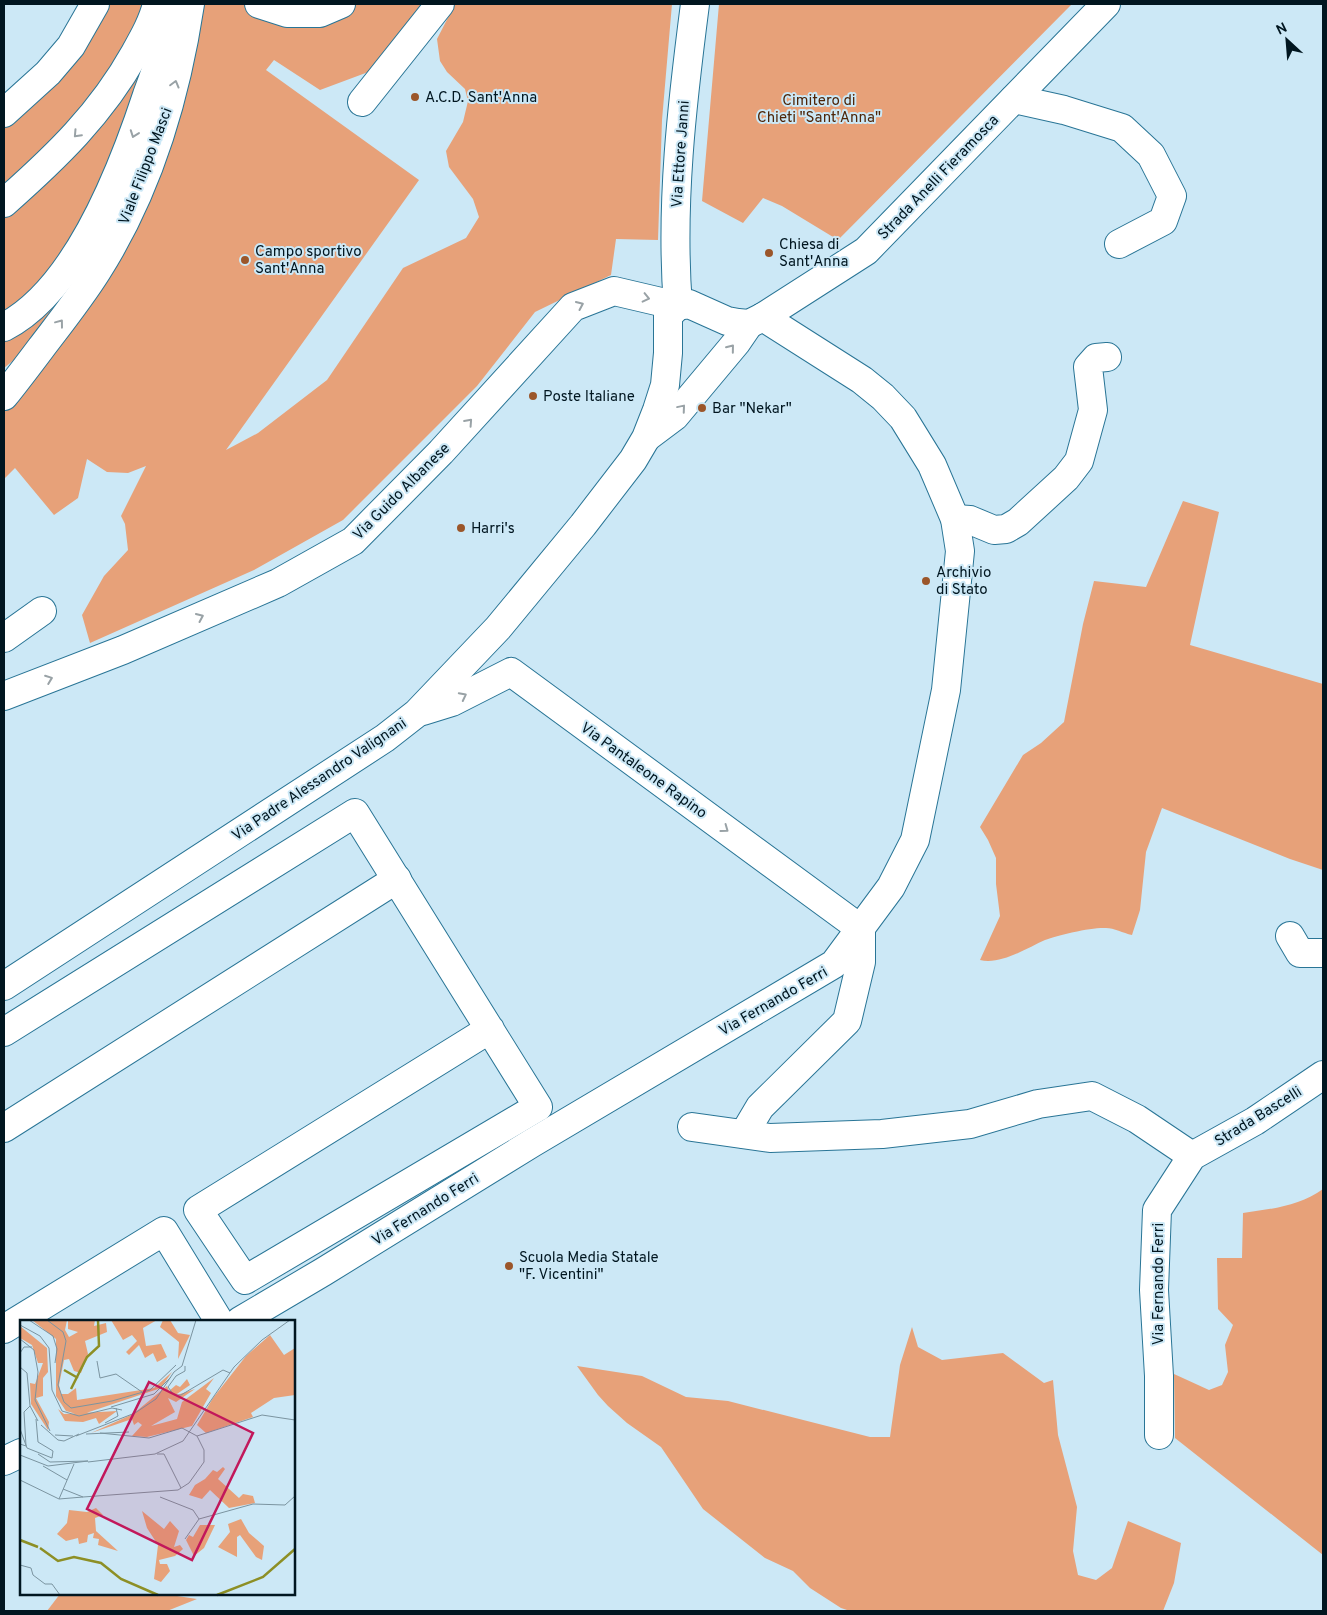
<svg xmlns="http://www.w3.org/2000/svg" width="1327" height="1615" font-family="Overpass,sans-serif">
	<rect width="100%" height="100%" fill="#cce8f6"/>
	<g fill="#e7a179">
		<polygon points="103,4 154,4 115,77 4,191 4,123"/>
		<polygon points="201,4 432,4 379,68 320,90 274,60 266,70 419,180 226,450 258,433 327,380 403,268 466,238 479,217 473,199 449,167 446,151 463,122 468,101 465,89 447,72 440,61 437,39 455,4 672,4 662,120 658,240 616,239 611,275 535,312 477,386 343,520 254,570 90,643 82,615 104,576 128,550 125,524 121,516 146,466 128,473 107,472 87,459 78,498 54,515 15,468 4,479 4,407 72,322"/>
		<polygon points="719,4 1072,4 838,240 782,206 763,198 743,223 702,201"/>
		<polygon points="155,37 148,73 72,248 4,316 4,218 30,194"/>
		<polygon points="60,290 69,294 20,355 4,368 4,336"/>
		<path d="M1183,501L1219,512L1190,645L1323,684V870L1290,859L1162,808L1146,852L1140,910L1132,935C1123,933 1114,928 1106,928C1092,927 1058,935 1045,940C1027,948 1001,965 980,960L1000,916L996,884V858L988,840L980,827L1023,755L1041,743L1064,722L1083,624L1094,581L1146,587Z"/>
		<path d="M1323,1189V1555L1175,1438L1174,1374L1209,1390L1222,1385L1228,1372L1225,1345L1233,1325L1218,1309L1217,1258H1242L1243,1213C1271,1209 1300,1206 1323,1189Z"/>
		<polygon points="912,1327 918,1347 942,1360 1003,1353 1044,1383 1053,1380 1058,1435 1077,1507 1073,1551 1078,1575 1096,1580 1112,1568 1128,1521 1181,1543 1174,1583 1163,1611 850,1611 841,1608 810,1588 793,1571 765,1558 703,1509 661,1447 627,1423 608,1406 598,1395 577,1366 642,1376 686,1397 728,1401 870,1437 890,1437 900,1365"/>
		<polygon points="60,1594 164,1594 197,1599 167,1611 47,1611"/>
	</g>
	<g fill="none" stroke-linecap="round" stroke-linejoin="round">
		<g stroke="#297596" stroke-width="30">
			<g id="minor">
				<polyline points="259,4 287,13 320,13 341,4"/>
				<polyline points="1014,99 1064,110 1122,128 1151,155 1172,196 1163,221 1119,244"/>
				<polyline points="362,102 440,4"/>
				<polyline points="4,113 48,73 71,46 95,4"/>
				<path d="M678,306C670,205 682,104 695,4"/>
				<polyline points="647,437 675,416 736,343 749,324"/>
				<polyline points="955,519 970,520 994,530 1006,529 1018,522 1066,478 1079,461 1093,410 1088,367 1096,358 1107,357"/>
				<polyline points="4,638 42,611"/>
				<polyline points="4,696 123,650 278,583 353,541 441,452 573,307 614,291 678,306"/>
				<polyline points="423,711 452,702 511,672 861,929 861,962 847,1021 760,1107 744,1134"/>
				<polyline points="1290,936 1300,953 1323,953"/>
				<polyline points="4,986 385,738 417,713 498,628 583,525 633,460 646,438 657,410 665,385 668,353 668,315 678,306 689,304 727,321 738,323 749,324 763,317 866,251 1106,4"/>
				<polyline points="4,1032 355,813 538,1107 245,1280 198,1210 490,1029"/>
				<polyline points="692,1127 770,1138 882,1134 970,1124 1038,1104 1092,1096 1137,1119 1192,1156"/>
				<polyline points="4,1128 397,879"/>
				<polyline points="240,1321 323,1272 532,1143 834,964 891,887 915,840 946,690 960,551 955,519 932,465 903,418 883,397 862,380 763,317"/>
				<polyline points="4,1329 164,1231 219,1321"/>
				<polyline points="1159,1435 1159,1376 1154,1290 1157,1210 1192,1156 1255,1121 1323,1075"/>
				<polyline points="4,1461 21,1453"/>
			</g>
		</g>
		<g stroke="#297596" stroke-width="30">
			<g id="major">
				<path d="M4,327C76,290 123,168 147,95C153,79 159,62 164,45C167,31 169,17 172,4"/>
				<path d="M4,396C17,380 29,364 41,348C60,323 80,298 97,271C148,191 176,97 190,4"/>
			</g>
		</g>
		<g stroke="#297596" stroke-width="30">
			<path id="highway" d="M4,203C56,157 101,114 135,53C144,37 153,21 157,4"/>
		</g>
		<use href="#minor" stroke="#fff" stroke-width="28"/>
		<use href="#major" stroke="#fff" stroke-width="28"/>
		<use href="#highway" stroke="#fff" stroke-width="28"/>
	</g>
	<defs><path id="oneway-chevron" d="M-2-3.5L2.5 0L-2 3.5" fill="none" stroke-width="1.6" stroke-linecap="round" stroke-linejoin="round" transform="scale(1.25)"/></defs>
	<g stroke="#99a2a6">
		<use href="#oneway-chevron" transform="translate(175 84) rotate(-75)"/>
		<use href="#oneway-chevron" transform="translate(77 134) rotate(133)"/>
		<use href="#oneway-chevron" transform="translate(134 134) rotate(110)"/>
		<use href="#oneway-chevron" transform="translate(646 298) rotate(13)"/>
		<use href="#oneway-chevron" transform="translate(580 305) rotate(-24)"/>
		<use href="#oneway-chevron" transform="translate(60 323) rotate(-53)"/>
		<use href="#oneway-chevron" transform="translate(731 348) rotate(-51)"/>
		<use href="#oneway-chevron" transform="translate(682 408) rotate(-50)"/>
		<use href="#oneway-chevron" transform="translate(469 422) rotate(-48)"/>
		<use href="#oneway-chevron" transform="translate(200 617) rotate(-24)"/>
		<use href="#oneway-chevron" transform="translate(49 679) rotate(-21)"/>
		<use href="#oneway-chevron" transform="translate(463 696) rotate(-27)"/>
		<use href="#oneway-chevron" transform="translate(725 829) rotate(36)"/>
	</g>
	<g fill="#9b562a" stroke="#cce8f6" stroke-width="2">
		<circle cx="415" cy="97" r="5"/>
		<circle cx="769" cy="253" r="5"/>
		<circle cx="245" cy="260" r="5"/>
		<circle cx="533" cy="396" r="5"/>
		<circle cx="702" cy="408" r="5"/>
		<circle cx="461" cy="528" r="5"/>
		<circle cx="926" cy="581" r="5"/>
		<circle cx="509" cy="1266" r="5"/>
	</g>
	<g text-anchor="middle" stroke-width="4" stroke-linejoin="round" paint-order="stroke">
		<g font-size="15" fill="#011620" stroke="#cce8f6" text-anchor="start">
			<text x="425" y="102">A.C.D. Sant'Anna</text>
			<text x="779" y="249">Chiesa di<tspan x="779" dy="17">Sant'Anna</tspan></text>
			<text x="255" y="256">Campo sportivo<tspan x="255" dy="17">Sant'Anna</tspan></text>
			<text x="543" y="401">Poste Italiane</text>
			<text x="712" y="413">Bar "Nekar"</text>
			<text x="471" y="533">Harri's</text>
			<text x="936" y="577">Archivio<tspan x="936" dy="17">di Stato</tspan></text>
			<text x="519" y="1262">Scuola Media Statale<tspan x="519" dy="17">"F. Vicentini"</tspan></text>
		</g>
		<g font-size="15" fill="#4e2508" stroke="#cce8f6">
			<text x="819" y="105">Cimitero di<tspan x="819" dy="17">Chieti "Sant'Anna"</tspan></text>
		</g>
		<g font-size="15" fill="#011620" stroke="#cce8f6">
			<text transform="translate(680 154) rotate(-86)" y="5">Via Ettore Janni</text>
			<text transform="translate(145 166) rotate(-69)" y="5">Viale Filippo Masci</text>
			<text transform="translate(938 177) rotate(-46)" y="5">Strada Anelli Fieramosca</text>
			<text transform="translate(401 491) rotate(-45)" y="5">Via Guido Albanese</text>
			<text transform="translate(644 770) rotate(36)" y="5">Via Pantaleone Rapino</text>
			<text transform="translate(319 779) rotate(-34)" y="5">Via Padre Alessandro Valignani</text>
			<text transform="translate(773 1001) rotate(-30)" y="5">Via Fernando Ferri</text>
			<text transform="translate(1258 1116) rotate(-32)" y="5">Strada Bascelli</text>
			<text transform="translate(425 1209) rotate(-32)" y="5">Via Fernando Ferri</text>
			<text transform="translate(1158 1284) rotate(-90)" y="5">Via Fernando Ferri</text>
		</g>
	</g>
	<g transform="translate(20 1320)">
		<rect width="275" height="275" fill="#cce8f6"/>
		<path d="M12,0H47L45,10L49,17L58,12L48,9V0H75L74,6L86,3L87,12L65,21L68,34L61,53L54,51L49,39L44,40L39,65L41,74H48L56,68L57,80L134,68L152,52L141,68L60,95L46,91L36,76V19ZM91,0H137L123,8L126,26L141,24L147,37L137,42L133,33L125,38L119,25L109,35L106,32L117,21L112,15L103,20ZM143,0H150L158,13L170,15L158,39L159,22L140,7ZM0,6L27,28L28,52L23,58V76L16,78L29,102L28,110L11,84L10,63L15,64L23,43H18L12,25L0,18ZM250,15L264,35L275,28V75L254,78L231,93L233,97L186,113L177,105L193,78L226,36ZM194,58L186,69L191,73L172,106L127,117L112,116L122,105L118,102L114,105L112,99L71,113L113,94L147,66L149,71L156,65L160,67L167,59L170,65L154,76L175,69L156,82L148,78L155,92L131,106L157,99L162,82ZM38,89L44,94L97,91L79,104L76,98L63,102L45,101ZM203,147L205,149L198,159L219,178L223,174L233,176L235,183L209,188L190,170L182,179L169,175L175,165L185,159L193,150L197,152ZM76,188L83,195L75,198L76,211L98,231L78,225L79,219L73,218L74,213L68,215L67,222L59,224L58,218L46,221L37,214L47,203L49,190L67,192ZM122,191L144,209L150,201L159,211L154,227L160,225L163,229L155,236L139,240L140,244H147L150,251L141,262L134,259L138,225L127,208ZM221,199L229,213L244,226L242,240L236,237L220,215L217,217V237L198,227L210,212L208,204ZM180,205H195L184,228L174,236L166,220L169,215L173,217Z" fill="#e7a179"/>
		<path fill="none" stroke="#8d8f25" stroke-width="2.5" d="M44,50L58,58M51,69L67,37L79,26L78,0M0,220L18,227M20,228L38,241L54,237L81,243L101,259L138,275M197,275L243,257L275,229"/>
		<path fill="none" stroke="#7b94a0" stroke-width="1" d="M9,0L33,16L37,29L35,43M27,0L43,12L46,21L38,65L44,82L51,88L92,81L130,70L156,45M0,5L20,16L29,28L32,70L42,91L59,96L92,88L102,90M0,19L14,30L18,52L15,80L30,111M0,33L4,27H12M77,41L80,58L96,54L122,72M165,46V51L156,56L148,67L154,75H161L203,50L210,53M0,47L7,53L10,86L18,101M91,87L134,74L151,57M85,103L98,96L96,88M21,105L38,120L44,121L59,114M0,109L7,128L32,138L33,131L18,122L16,99M80,113L129,118L162,108L177,116L242,95L275,100M66,114L109,112M35,115L53,116M56,116L115,93L136,79L154,52L162,46L176,0M0,124L6,126L4,92L10,86M137,134H144L161,168M0,135L28,146L68,141L30,142L18,134M68,142L135,134L163,121L214,47L242,20L270,0M23,146L47,160M0,160L39,179L63,177M43,169L63,177L158,170L169,163L184,142V130L177,116M140,177L173,190L179,199M39,179L54,144M179,199L233,184L265,185L275,176M165,219L179,199M0,245L11,248L13,255L25,264H32L40,275"/>
		<path fill="#c2185b" fill-opacity="0.15" stroke="#c2185b" stroke-width="2.5" d="M129,62L233,113L172,240L67,189Z"/>
		<rect width="275" height="275" fill="none" stroke="#011620" stroke-width="2.5"/>
	</g>
	<rect width="1327" height="1615" fill="none" stroke="#011620" stroke-width="10"/>
	<g transform="translate(1287 40) rotate(334)" stroke="#cce8f6" stroke-width="4" paint-order="stroke">
	<path d="M0-4L9 19L0 12L-9 19Z" fill="#011620"/>
	<text y="-8" font-size="14" font-weight="bold" text-anchor="middle" fill="#011620">N</text>
	</g>
</svg>
